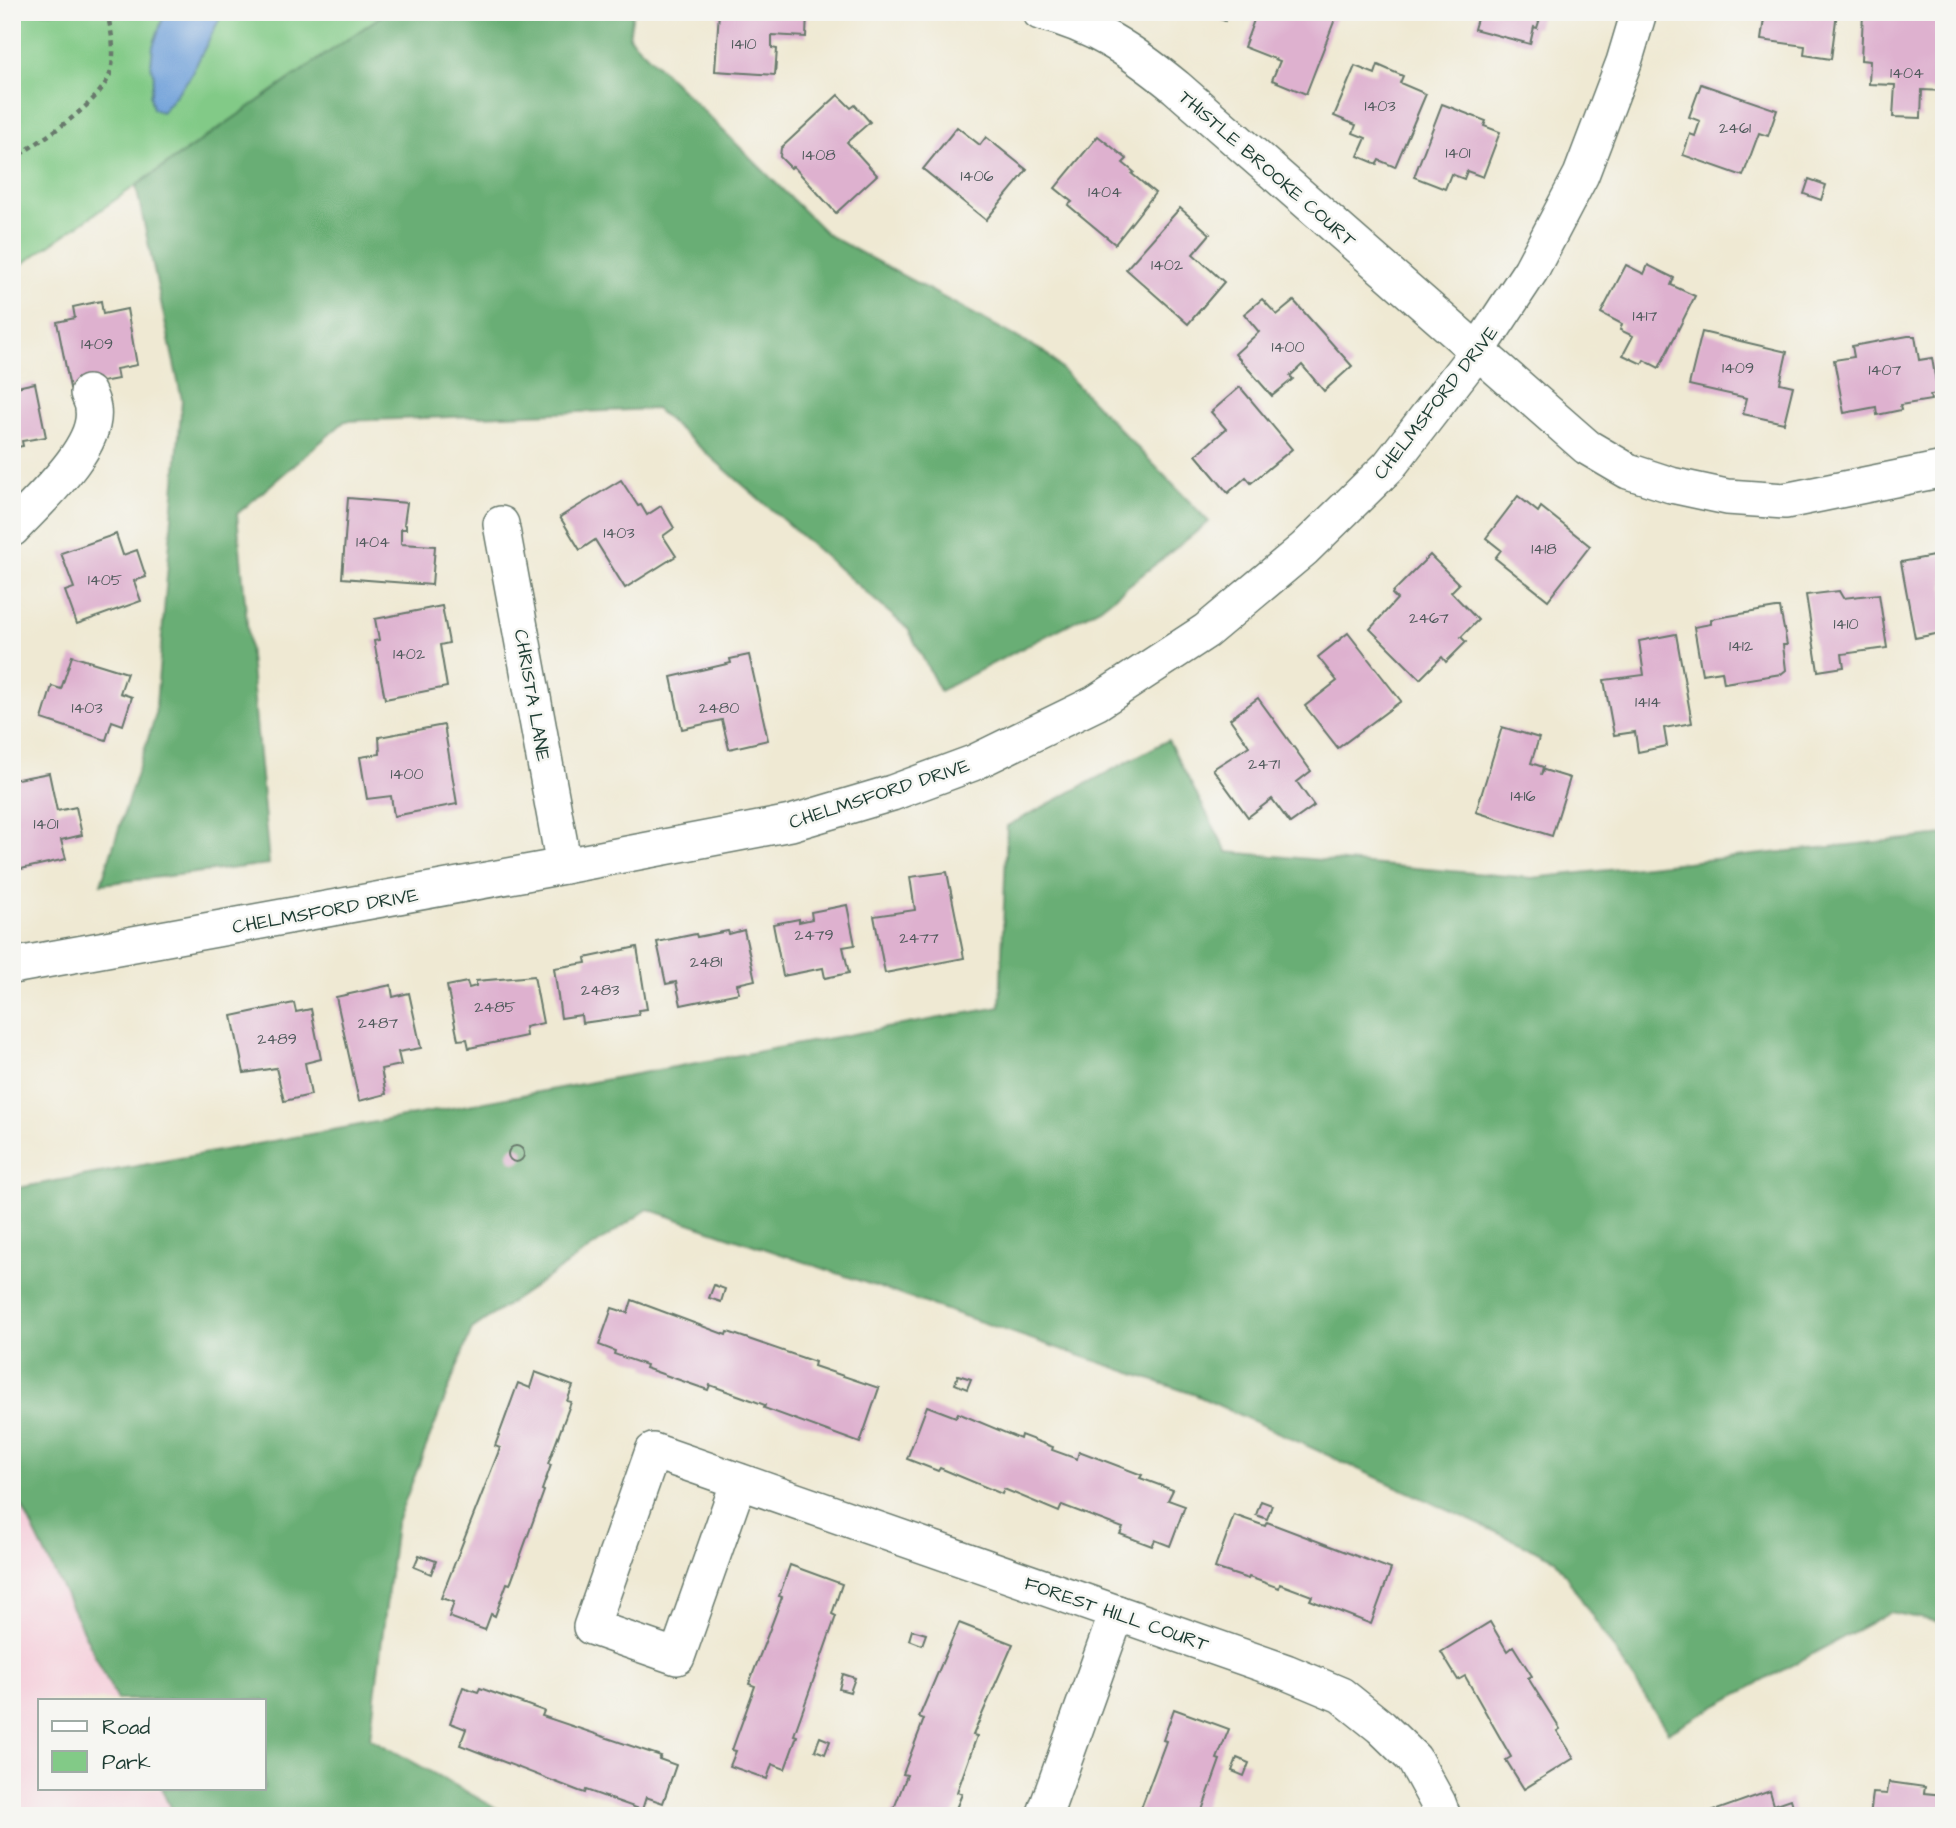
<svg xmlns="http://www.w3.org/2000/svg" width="1956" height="1828" font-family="'Architects Daughter',sans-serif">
	<rect width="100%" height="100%" fill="#f6f6f2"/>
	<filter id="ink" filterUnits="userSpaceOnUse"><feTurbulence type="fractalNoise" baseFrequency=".0143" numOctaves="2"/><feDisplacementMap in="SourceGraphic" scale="14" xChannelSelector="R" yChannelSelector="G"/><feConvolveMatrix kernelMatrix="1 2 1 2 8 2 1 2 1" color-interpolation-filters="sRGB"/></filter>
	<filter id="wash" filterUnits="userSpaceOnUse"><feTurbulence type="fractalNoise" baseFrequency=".00686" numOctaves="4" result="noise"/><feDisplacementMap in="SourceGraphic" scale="28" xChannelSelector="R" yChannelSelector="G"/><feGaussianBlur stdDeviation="1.57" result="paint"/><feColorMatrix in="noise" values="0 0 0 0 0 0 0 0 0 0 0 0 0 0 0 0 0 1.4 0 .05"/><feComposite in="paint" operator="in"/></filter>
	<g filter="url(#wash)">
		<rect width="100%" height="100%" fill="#efe9d3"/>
		<polygon fill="#f5cfdb" points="12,1486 117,1700 40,1700 40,1788 161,1788 174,1816 12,1816"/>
		<polygon fill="#82ca87" stroke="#50845e" stroke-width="2" points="12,12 387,12 12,271"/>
		<g fill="#69ae74" stroke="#447654" stroke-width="2">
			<polygon points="387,12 633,12 629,37 828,235 1046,353 1209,522 1100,608 940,691 908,629 656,409 345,421 237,514 269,864 101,884 155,717 182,400 136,186"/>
			<polygon points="1168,740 1227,852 1532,878 1944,835 1944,1623 1890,1612 1668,1732 1555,1559 1196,1395 648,1209 472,1329 396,1524 370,1738 510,1816 174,1816 161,1788 264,1788 264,1700 117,1700 12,1486 12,1189 1000,1007 1007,826"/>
		</g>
		<polygon fill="#6fa0d9" stroke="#476e86" stroke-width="2" points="165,12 223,12 190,77 162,112 153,109 150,96 154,77 151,65 153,46"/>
		<g id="blocks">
			<g fill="#deb1cf">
				<polygon points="719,12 807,12 806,37 772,35 772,48 777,49 775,75 715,71"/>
				<polygon points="1201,12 1229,12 1225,21"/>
				<polygon points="1257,12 1337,14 1306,94 1272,80 1280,61 1244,47"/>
				<polygon points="1479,12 1542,12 1537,28 1534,27 1530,44 1474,29"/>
				<polygon points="1765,12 1837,12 1831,59 1804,55 1805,46 1761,40"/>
				<polygon points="1863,12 1917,12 1944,15 1944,91 1922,90 1921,118 1893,117 1895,85 1869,84 1870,61 1861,60"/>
				<polygon points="1378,65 1403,76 1400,83 1426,94 1395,167 1379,160 1377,164 1358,156 1366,138 1353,133 1356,125 1334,116 1355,66 1375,74"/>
				<polygon points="1701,84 1777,110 1768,136 1759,133 1743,176 1683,155 1690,134 1695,136 1700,121 1689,117"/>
				<polygon points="838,95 851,108 855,105 870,122 847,142 877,175 836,213 793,166 791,168 780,157 781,148"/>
				<polygon points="1442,104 1486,121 1484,126 1500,132 1483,177 1467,171 1464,179 1451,174 1445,189 1414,177"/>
				<polygon points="957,127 980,145 986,137 1027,170 986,220 923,169"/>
				<polygon points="1098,136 1127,159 1123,163 1134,172 1132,174 1155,193 1115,244 1068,205 1072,202 1055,188"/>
				<polygon points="1809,179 1826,185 1821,200 1804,194"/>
				<polygon points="1180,208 1210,234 1193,254 1224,282 1188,324 1126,269"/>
				<polygon points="1626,265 1644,274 1648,265 1674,278 1671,285 1695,296 1659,368 1644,360 1642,364 1623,355 1633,336 1620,330 1622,324 1601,313"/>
				<polygon points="1262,299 1277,315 1294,301 1352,366 1324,391 1302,365 1290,376 1293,379 1272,396 1235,354 1259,332 1244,314"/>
				<polygon points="101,301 103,314 127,309 137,365 116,369 118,379 70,388 57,322 75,318 73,307"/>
				<polygon points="1702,332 1787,352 1780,383 1793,386 1784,423 1743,414 1747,398 1689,385"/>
				<polygon points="1908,336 1915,336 1919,360 1932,358 1938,394 1930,395 1931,400 1900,405 1901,410 1877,415 1876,407 1844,413 1834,360 1854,357 1852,346"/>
				<polygon points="35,383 46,437 22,441 23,446 12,448 12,388"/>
				<polygon points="1240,387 1292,449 1251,483 1246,477 1228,493 1196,455 1226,429 1211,412"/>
				<polygon points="621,480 636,503 638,506 641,505 647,515 661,506 674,528 663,536 676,556 625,588 595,540 580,550 560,517"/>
				<polygon points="1518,496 1538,512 1541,507 1590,546 1548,600 1495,558 1501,550 1486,538"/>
				<polygon points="348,498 407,503 404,524 406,525 406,529 401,529 401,544 435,546 432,585 342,578"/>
				<polygon points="116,534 123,555 137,550 146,577 134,581 141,601 77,624 65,591 74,588 61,553"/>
				<polygon points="1944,554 1944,640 1941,633 1915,638 1901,562"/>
				<polygon points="1430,555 1459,584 1451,592 1478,620 1461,637 1466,642 1446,662 1442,657 1420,679 1370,629 1397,599 1392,594 1393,592"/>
				<polygon points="1839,591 1843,598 1879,594 1887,648 1842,654 1844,667 1818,671 1806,595"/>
				<polygon points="442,606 449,643 440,645 447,687 385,699 374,641 379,640 375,619"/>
				<polygon points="1776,608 1780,608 1787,645 1783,645 1786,670 1781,674 1724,683 1722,671 1702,674 1694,627 1711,624 1711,619"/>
				<polygon points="1348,633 1401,701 1338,748 1305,706 1337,681 1318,657"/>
				<polygon points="1676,634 1692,723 1664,728 1667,746 1638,752 1635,732 1614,735 1604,680 1644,675 1639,641"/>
				<polygon points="749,655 768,740 729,749 722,720 682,729 671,677 731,663 730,659"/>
				<polygon points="72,656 127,673 120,693 132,697 123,725 112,721 106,740 42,719 52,686 61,689"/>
				<polygon points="1258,698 1311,771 1297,782 1314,806 1290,823 1272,799 1248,817 1213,769 1249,746 1230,719"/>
				<polygon points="444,725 457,804 394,816 391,796 367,799 360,757 380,754 379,737"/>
				<polygon points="1502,727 1539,738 1531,763 1543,767 1541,775 1544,770 1570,778 1552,836 1476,812"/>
				<polygon points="49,773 57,811 76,807 82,835 61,840 66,859 12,871 12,780"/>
				<polygon points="947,872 964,958 885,973 874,916 915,910 910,877"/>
				<polygon points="847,905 855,945 843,947 849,973 825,978 823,968 783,976 773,924 799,919 799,922 808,920 812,919 811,912"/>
				<polygon points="744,930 755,980 737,984 739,993 681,1005 676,982 666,984 657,942 696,934 697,937 728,931 729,934"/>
				<polygon points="637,947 647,1009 638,1010 639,1015 582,1023 581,1015 561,1018 554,968 586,963 585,958"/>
				<polygon points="534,976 543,1023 525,1027 526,1036 469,1048 467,1039 458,1040 447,986 467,982 469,988 476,986 476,981"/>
				<polygon points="391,985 393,997 409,993 421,1048 398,1052 401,1065 381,1069 386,1094 359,1101 336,997"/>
				<polygon points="294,1003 296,1012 311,1009 321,1059 305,1063 311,1095 284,1101 276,1068 244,1073 232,1016"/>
				<circle cx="516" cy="1154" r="8"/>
				<polygon points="714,1285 725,1289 721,1302 709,1298"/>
				<polygon points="632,1300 726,1335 727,1332 731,1333 815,1362 814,1366 879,1388 860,1443 764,1408 765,1405 746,1398 710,1385 708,1390 648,1369 645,1368 646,1365 614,1354 615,1351 599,1345 612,1308 628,1313"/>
				<polygon points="535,1372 573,1386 567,1401 571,1402 548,1464 551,1465 542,1490 544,1491 511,1582 510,1584 507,1583 495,1616 491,1614 485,1630 449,1617 454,1602 441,1598 500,1448 495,1446 518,1383 530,1388"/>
				<polygon points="958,1375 971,1379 967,1389 955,1384"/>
				<polygon points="927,1406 956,1417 958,1413 1020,1439 1021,1435 1053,1447 1052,1450 1077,1459 1079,1451 1142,1475 1140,1478 1173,1490 1168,1500 1185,1506 1170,1546 1155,1540 1152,1546 1120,1534 1123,1528 1062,1505 1059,1512 1004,1489 1002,1494 940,1468 938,1471 907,1459"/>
				<polygon points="1261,1501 1272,1505 1267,1519 1256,1515"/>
				<polygon points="1234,1515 1265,1526 1267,1522 1391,1569 1371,1624 1310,1600 1312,1596 1280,1584 1279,1588 1249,1577 1248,1579 1215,1568"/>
				<polygon points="419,1555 436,1561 431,1574 414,1567"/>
				<polygon points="790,1565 842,1584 832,1614 836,1616 794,1735 797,1736 785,1769 772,1764 767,1779 730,1766 736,1751 732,1750 755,1686 749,1684 782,1597 779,1596"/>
				<polygon points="1490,1622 1507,1651 1513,1646 1532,1676 1528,1678 1560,1729 1557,1731 1574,1758 1524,1789 1506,1760 1511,1757 1465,1676 1458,1680 1441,1652"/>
				<polygon points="959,1623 1013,1644 973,1735 977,1736 957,1792 962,1794 953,1816 891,1816 907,1775 903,1774 924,1719 919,1717"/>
				<polygon points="912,1630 926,1634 922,1645 909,1640"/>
				<polygon points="843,1674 855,1678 850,1692 839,1689"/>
				<polygon points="463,1687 478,1692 480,1688 544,1711 542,1716 661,1756 659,1759 676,1765 663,1803 646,1797 642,1810 586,1790 585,1793 579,1791 460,1745 466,1729 450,1723"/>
				<polygon points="1174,1709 1229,1729 1217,1759 1220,1760 1200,1816 1138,1816 1165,1744 1166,1741 1163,1740"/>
				<polygon points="820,1737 830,1741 825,1754 815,1750"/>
				<polygon points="1237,1758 1249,1763 1244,1776 1232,1771"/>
				<polygon points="1889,1782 1925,1787 1924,1793 1944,1795 1944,1816 1870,1816 1873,1793 1887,1794"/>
				<polygon points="1770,1791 1774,1805 1791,1799 1796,1816 1709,1816 1708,1813"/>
			</g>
		</g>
	</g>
	<g filter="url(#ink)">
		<use href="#blocks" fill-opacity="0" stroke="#68796c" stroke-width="2"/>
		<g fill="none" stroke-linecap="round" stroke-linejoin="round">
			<g stroke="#68796c" stroke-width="38">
				<g id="minor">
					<path d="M1040,12C1094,25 1133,52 1176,87L1587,447L1628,471L1671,485L1727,497L1785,501L1944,469"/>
					<polyline points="501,524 564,866"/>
					<path d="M12,529C37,502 99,448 93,409C93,404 90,398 88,393"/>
					<polyline points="12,966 564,866 791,823 892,793 973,763 1096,703 1206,631 1304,549 1389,466 1477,352 1531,270 1581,175 1624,62 1639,12"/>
					<polyline points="739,1481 677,1657 591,1627 653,1451 1286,1672 1341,1695 1381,1727 1414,1759 1438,1803 1443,1816"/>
					<polyline points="1044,1816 1117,1613"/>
				</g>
			</g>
			<path stroke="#68796c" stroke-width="4.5" stroke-dasharray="5 5" stroke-linecap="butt" d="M12,160C40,140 108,101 112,66C115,47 111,30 107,12"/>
			<use href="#minor" stroke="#fff" stroke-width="35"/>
		</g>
	</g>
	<g text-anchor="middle" stroke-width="5" stroke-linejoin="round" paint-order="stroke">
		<g font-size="16" fill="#4f5a5b">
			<text x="744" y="49">1410</text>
			<text x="1907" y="78">1404</text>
			<text x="1380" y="111">1403</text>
			<text x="1735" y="133">2461</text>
			<text x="1458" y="158">1401</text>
			<text x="819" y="160">1408</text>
			<text x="977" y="181">1406</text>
			<text x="1105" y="197">1404</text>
			<text x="1167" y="270">1402</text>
			<text x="1645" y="321">1417</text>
			<text x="97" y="349">1409</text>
			<text x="1288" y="352">1400</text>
			<text x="1738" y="373">1409</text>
			<text x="1885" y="375">1407</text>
			<text x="619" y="538">1403</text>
			<text x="373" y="547">1404</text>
			<text x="1544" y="554">1418</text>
			<text x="105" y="585">1405</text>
			<text x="1429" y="623">2467</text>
			<text x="1846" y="629">1410</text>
			<text x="1741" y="651">1412</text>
			<text x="409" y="659">1402</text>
			<text x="1648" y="707">1414</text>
			<text x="87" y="713">1403</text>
			<text x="719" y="713">2480</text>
			<text x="1264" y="769">2471</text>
			<text x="407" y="779">1400</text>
			<text x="1523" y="801">1416</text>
			<text x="46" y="829">1401</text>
			<text x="814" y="940">2479</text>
			<text x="919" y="943">2477</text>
			<text x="706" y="967">2481</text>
			<text x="600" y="995">2483</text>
			<text x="495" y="1012">2485</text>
			<text x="378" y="1028">2487</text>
			<text x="277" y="1044">2489</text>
		</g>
		<g font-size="19" fill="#1f3d34" stroke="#f6f6f2">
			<text transform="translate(1268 168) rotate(41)" y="7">THISTLE BROOKE COURT</text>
			<text transform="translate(1435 402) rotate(-52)" y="7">CHELMSFORD DRIVE</text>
			<text transform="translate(533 695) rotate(80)" y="7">CHRISTA LANE</text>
			<text transform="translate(879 793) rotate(-18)" y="7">CHELMSFORD DRIVE</text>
			<text transform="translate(325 910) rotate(-10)" y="7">CHELMSFORD DRIVE</text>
			<text transform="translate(1117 1613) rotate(19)" y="7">FOREST HILL COURT</text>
		</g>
	</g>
	<rect width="1956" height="1828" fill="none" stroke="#f6f6f2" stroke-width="42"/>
	<rect x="38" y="1699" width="228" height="91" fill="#f6f6f2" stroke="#a0aca6" stroke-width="2"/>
	<rect x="52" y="1721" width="35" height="10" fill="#ffffff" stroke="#a0aca6" stroke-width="2"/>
	<text x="102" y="1734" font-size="21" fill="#1f3d34">Road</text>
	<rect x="52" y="1751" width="35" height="21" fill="#82ca87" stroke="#a0aca6" stroke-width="2"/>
	<text x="102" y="1769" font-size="21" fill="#1f3d34">Park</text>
</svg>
